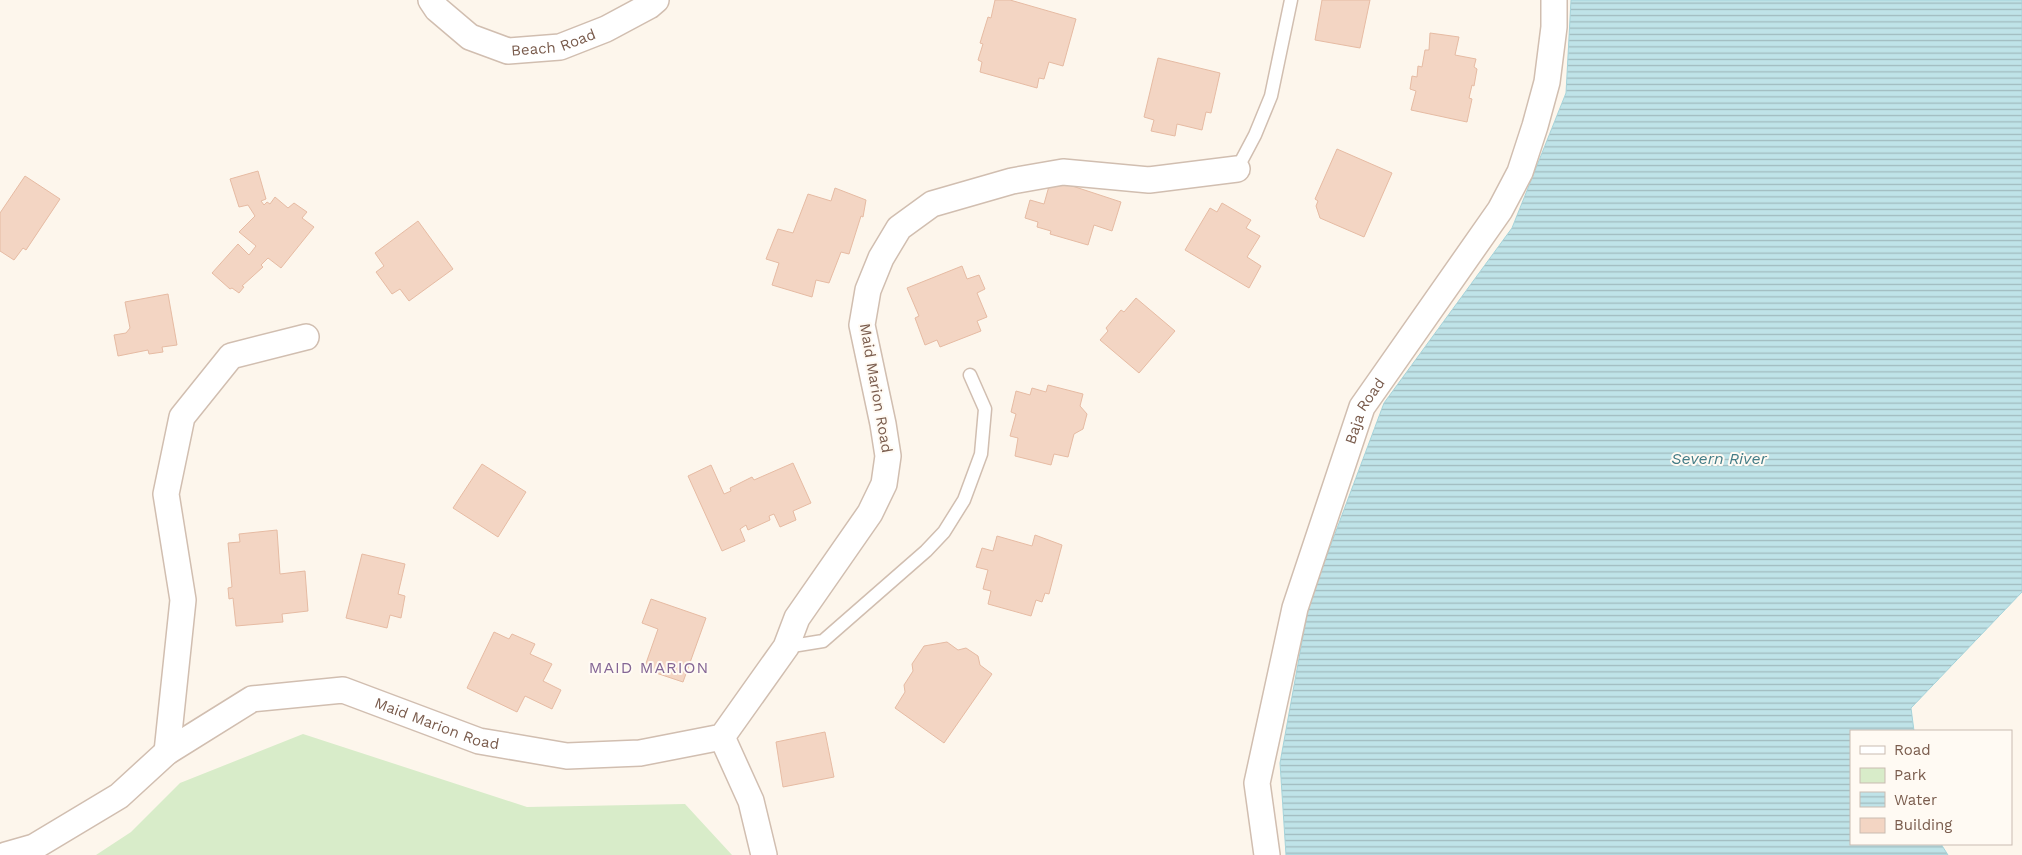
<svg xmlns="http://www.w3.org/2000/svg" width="2022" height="855" font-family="'Work Sans',sans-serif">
	<defs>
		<pattern id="water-rules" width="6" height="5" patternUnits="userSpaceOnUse" patternTransform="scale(1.25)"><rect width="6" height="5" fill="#bfe3e8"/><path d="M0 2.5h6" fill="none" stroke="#a0bbbe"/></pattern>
	</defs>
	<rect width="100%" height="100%" fill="#fdf6ec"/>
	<polygon fill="#d8ecc9" points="303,734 527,807 685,804 732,855 96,855 131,832 180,783"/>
	<polygon fill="url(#water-rules)" stroke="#a5d3da" points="1571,0 2022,0 2022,592 1911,708 1914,731 1851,731 1851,844 1941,844 1948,855 1286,855 1280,763 1309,603 1384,403 1512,228 1566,93"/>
	<g fill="#f3d5c3" stroke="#e6bba3">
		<polygon points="995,0 1010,0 1076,19 1063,66 1049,62 1044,79 1039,78 1037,88 980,72 982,62 978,60 983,44 980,43 988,17 991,18"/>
		<polygon points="1322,0 1370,0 1360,48 1315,40"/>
		<polygon points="1430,33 1459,37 1455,55 1476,59 1474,67 1477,69 1474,86 1472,85 1469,98 1472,99 1467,122 1411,110 1416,91 1410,89 1412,76 1417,77 1418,66 1422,67 1425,50 1429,50"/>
		<polygon points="1158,58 1220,73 1211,113 1206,112 1202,130 1177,124 1175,136 1151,131 1154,120 1144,117"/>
		<polygon points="1337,149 1392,173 1364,237 1320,218 1316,206 1318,201 1315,199"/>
		<polygon points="258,171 266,199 261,201 264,205 267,202 270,204 275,197 288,208 294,203 307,212 302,218 314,227 281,268 268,258 261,265 263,267 242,286 244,287 239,293 232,288 230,289 212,273 238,244 249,255 256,246 239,232 255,216 248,205 239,207 230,179"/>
		<polygon points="25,176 60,199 26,250 23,248 14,260 0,251 0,213"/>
		<polygon points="1051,179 1121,202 1112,231 1094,225 1088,245 1050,234 1051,231 1037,227 1038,222 1025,218 1030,200 1044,204"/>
		<polygon points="835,188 866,200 863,217 861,216 849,254 841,252 829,283 816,280 812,297 772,285 779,263 766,259 778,229 793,233 808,194 831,201"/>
		<polygon points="1222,203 1251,220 1246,228 1260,236 1247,257 1261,266 1249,288 1185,250 1210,208 1217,212"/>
		<polygon points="418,221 453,269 409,301 400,289 392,294 376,272 384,266 375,253"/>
		<polygon points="962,266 967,279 979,275 985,289 977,293 987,317 977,321 981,331 940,347 937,340 925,345 915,318 919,316 907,288"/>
		<polygon points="168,294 177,345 162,347 163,352 149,354 148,350 118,356 114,335 126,333 130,328 125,302"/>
		<polygon points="1136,298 1175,331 1139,373 1100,340 1108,331 1106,328 1121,310 1124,312"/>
		<polygon points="1048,385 1083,394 1080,406 1087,414 1083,429 1074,434 1068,457 1054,454 1051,465 1015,456 1018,438 1010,436 1016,414 1011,412 1016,391 1030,395 1032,388 1046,392"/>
		<polygon points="793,463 811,503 793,511 796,520 780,527 774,514 769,516 770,520 748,530 746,525 740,529 745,541 722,551 688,476 711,465 724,494 731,491 730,488 752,477 754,480"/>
		<polygon points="482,464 526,492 498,537 453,508"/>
		<polygon points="277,530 280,574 305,571 308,611 282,614 283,622 236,626 233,598 229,599 228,588 232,587 228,543 240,542 239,534"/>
		<polygon points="1035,535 1062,545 1049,594 1045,593 1042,602 1036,600 1031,616 988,604 991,591 983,589 988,570 976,567 982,548 993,551 997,536 1032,546"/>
		<polygon points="362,554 405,564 398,594 405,596 401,618 390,615 387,628 346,618"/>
		<polygon points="651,599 706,618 683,682 644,669 658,629 642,623"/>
		<polygon points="494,632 509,639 512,634 535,644 530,654 552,664 543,681 561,690 552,709 525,696 517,712 467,688"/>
		<polygon points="947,642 958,650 966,648 978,656 980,665 992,674 944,743 895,708 905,692 904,685 913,671 912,664 924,646"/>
		<polygon points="825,732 834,777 783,787 776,742"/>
	</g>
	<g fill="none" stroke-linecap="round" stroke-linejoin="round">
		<g stroke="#d1beb0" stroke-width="15">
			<g id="service">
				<polyline points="1237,169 1255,135 1271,96 1291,0"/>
				<polyline points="786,647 823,641 926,551 944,532 964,500 981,454 985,409 970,375"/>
			</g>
		</g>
		<g stroke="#d1beb0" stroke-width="28">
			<g id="minor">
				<path id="s1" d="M431,0L437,9L470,37L508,51L560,47L606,29L649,6L656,0"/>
				<polyline points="722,737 751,801 764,855"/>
				<polyline points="167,752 183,600 166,494 182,417 231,356 306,337"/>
				<path id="s2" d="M6,855L34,847L119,796L167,752L252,699L343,690L479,741L567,756L640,753L722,737L786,647L797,618L870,513L884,484L888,456L883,424L862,325L868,290L881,258L899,228L932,204L1012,181L1063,172L1149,180L1237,169"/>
				<path id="s3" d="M1267,855L1257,783L1295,608L1362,407L1500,210L1520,172L1535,126L1547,82L1554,27V0"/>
			</g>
		</g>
		<use href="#service" stroke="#fff" stroke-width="12"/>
		<use href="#minor" stroke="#fff" stroke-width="25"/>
	</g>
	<g text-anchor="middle" stroke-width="4" stroke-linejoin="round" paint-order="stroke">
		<g font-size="15" fill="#7a5c4d" stroke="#fffaf3">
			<text dy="5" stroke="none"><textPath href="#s1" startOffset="141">Beach Road</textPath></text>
			<text transform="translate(876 388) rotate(80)" y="5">Maid Marion Road</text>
			<text dy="5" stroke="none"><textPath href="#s3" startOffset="461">Baja Road</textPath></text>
			<text dy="5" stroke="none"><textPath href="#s2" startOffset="485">Maid Marion Road</textPath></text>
		</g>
		<g font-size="16" font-style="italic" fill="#437c86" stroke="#fffaf3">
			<text x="1719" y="464">Severn River</text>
		</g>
		<g font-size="16" letter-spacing="1" fill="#846695" stroke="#fffaf3">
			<text x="649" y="673">MAID MARION</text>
		</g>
	</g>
	<rect x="1850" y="730" width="162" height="115" fill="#fffaf3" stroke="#cabbb1"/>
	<rect x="1860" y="746" width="25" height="8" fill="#ffffff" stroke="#cabbb1"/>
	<text x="1894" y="755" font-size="15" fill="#7a5c4d">Road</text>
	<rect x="1860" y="768" width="25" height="15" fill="#d8ecc9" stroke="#cabbb1"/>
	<text x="1894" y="780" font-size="15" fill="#7a5c4d">Park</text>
	<rect x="1860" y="792" width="25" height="15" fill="url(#water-rules)" stroke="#cabbb1"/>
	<text x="1894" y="805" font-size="15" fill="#7a5c4d">Water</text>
	<rect x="1860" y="818" width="25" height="15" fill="#f3d5c3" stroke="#cabbb1"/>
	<text x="1894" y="830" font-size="15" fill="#7a5c4d">Building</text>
</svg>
